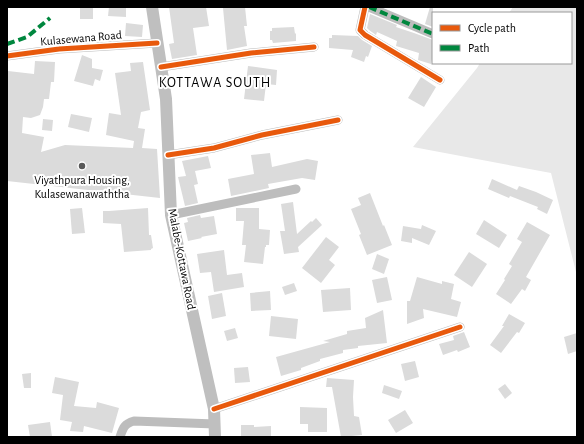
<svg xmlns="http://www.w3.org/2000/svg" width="584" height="444" font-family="'Alegreya Sans',sans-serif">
	<rect width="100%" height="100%" fill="#fff"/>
	<polygon fill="#e8e8e8" points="513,7 577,7 577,276 551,173 413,147 477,68 480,63 571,63 571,13 509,13"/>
	<g fill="#dbdbdb">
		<rect x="80" y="7" width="13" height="12"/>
		<polygon points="109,7 126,7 126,17 108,16"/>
		<polygon points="169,7 206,7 209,26 193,28 197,55 172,59 169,44 174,43"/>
		<polygon points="234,7 245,7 247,26 244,26 247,46 227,50 223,8"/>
		<polygon points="430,7 433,7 433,27 425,24"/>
		<polygon points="370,14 397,25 396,27 414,33 433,40 433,54 431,64 418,60 419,53 396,46 397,41 377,32 376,35 369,30 367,28"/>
		<polygon points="126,23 143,25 142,37 125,36"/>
		<polygon points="294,27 295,34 296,33 296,41 273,43 272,40 270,40 270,31 272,31 272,28"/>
		<polygon points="332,35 358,36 362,40 372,46 368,57 366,56 364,62 351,57 353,50 329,48 329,38 332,38"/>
		<polygon points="82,55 92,59 92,68 103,70 100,81 95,79 93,86 74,81"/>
		<polygon points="35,61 55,62 54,82 51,82 49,99 44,99 43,107 40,115 31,118 23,117 22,133 44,137 41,152 65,145 133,148 134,141 106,135 109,113 121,115 115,73 131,71 130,63 143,62 150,110 141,112 138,128 145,129 142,148 157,149 160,198 7,181 7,82 8,71 34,74"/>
		<polygon points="248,66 277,70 276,85 266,84 264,101 244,99"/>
		<polygon points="421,77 436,87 424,107 408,98"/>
		<polygon points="71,114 92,118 89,132 68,127"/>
		<polygon points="43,119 53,120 52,131 42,130"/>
		<polygon points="270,153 272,167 307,159 318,161 315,180 302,178 268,184 269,188 231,196 228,179 254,174 251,155"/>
		<polygon points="208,156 211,168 195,171 198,184 194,185 198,203 185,206 178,177 186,176 182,161"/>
		<polygon points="492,179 517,190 519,186 536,192 553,200 547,214 537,209 538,207 510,196 509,198 488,189"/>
		<polygon points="370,193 383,226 384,225 392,245 367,255 359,235 361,234 351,209 361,205 358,198"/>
		<polygon points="293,202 297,234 311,221 312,222 316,218 322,225 298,247 299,252 284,254 280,231 285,231 281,204"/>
		<polygon points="82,208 85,233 72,234 70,209"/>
		<polygon points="148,208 149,235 151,235 153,248 151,249 151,250 124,252 121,224 103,223 103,211 109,211"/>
		<polygon points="236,208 259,208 259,229 270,230 269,245 266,245 266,247 265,247 263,264 244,262 246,245 242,245 244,221 236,221"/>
		<polygon points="200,215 201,218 214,216 217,234 201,237 202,238 188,241 184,223 188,222 187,218"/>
		<polygon points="484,220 507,235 499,248 476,234"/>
		<polygon points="527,222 550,235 526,277 531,280 525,291 522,289 511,304 496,294 505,280 504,279 512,266 509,264 522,242 517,239"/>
		<polygon points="422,225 436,231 429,245 412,238 412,243 401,241 403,226 421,229"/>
		<polygon points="326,237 339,247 329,260 335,265 321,283 302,268"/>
		<polygon points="224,250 227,275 242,273 244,287 214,292 211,272 200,273 197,254"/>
		<polygon points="469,252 487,264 472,287 454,275"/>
		<polygon points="377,254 389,259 384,274 372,269"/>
		<polygon points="387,277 392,300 377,303 372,280"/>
		<polygon points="417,277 442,284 442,281 454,284 451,299 461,302 457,317 423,309 424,318 407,324 407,301 410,301"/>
		<polygon points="294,283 297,291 285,295 282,287"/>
		<polygon points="350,288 351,310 323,312 321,290"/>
		<polygon points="270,291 271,310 251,311 250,293"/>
		<polygon points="222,293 226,316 212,319 208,296"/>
		<polygon points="383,310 387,343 358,346 358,348 343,350 343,353 320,359 320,361 301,368 301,370 281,376 276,357 330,342 323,341 347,334 347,331 366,328 365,318"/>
		<polygon points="509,314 525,323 519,333 517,332 501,353 490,345 504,326 502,326"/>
		<polygon points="271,316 298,319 296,339 269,336"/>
		<polygon points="235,328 238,338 227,341 224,331"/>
		<polygon points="464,332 470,347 458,352 457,350 443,355 439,344 454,340 453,336"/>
		<polygon points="577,333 577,351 568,354 564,337"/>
		<polygon points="415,361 419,377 405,381 401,364"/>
		<polygon points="248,367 250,382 235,383 234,368"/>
		<polygon points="31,373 31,388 24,388 22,374"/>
		<polygon points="55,377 79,382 74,406 96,408 97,402 119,408 112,433 84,426 83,432 70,431 72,422 60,420 63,395 52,393"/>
		<polygon points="327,378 354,380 353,397 354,416 359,417 362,435 341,437 332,387 326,387"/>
		<polygon points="505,384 512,393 505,399 498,389"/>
		<polygon points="384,385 402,391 399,399 382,393"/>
		<polygon points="300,407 327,408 327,432 308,432 308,424 300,424"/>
		<polygon points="405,410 413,423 396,433 388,420"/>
		<polygon points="50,422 52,437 30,437 28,425"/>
		<polygon points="241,425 254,425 254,427 271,426 271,437 241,437"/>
	</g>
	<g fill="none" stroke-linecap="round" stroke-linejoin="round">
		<g stroke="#bdbdbd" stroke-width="9">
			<polyline points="365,7 360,30 365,35 440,80"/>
			<polyline points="369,7 433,34"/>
			<polyline points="7,56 59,49 157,43"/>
			<polyline points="161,67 251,53 314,47"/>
			<polyline points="168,155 214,148 262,135 338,120"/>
			<polyline points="171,215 296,189"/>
			<polyline points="214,409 460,327"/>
			<path d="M120,437C123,428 124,424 134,421L215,424"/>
		</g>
		<polyline stroke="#bfbfbf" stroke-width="12" points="152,7 166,99 171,215 200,346 214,409 215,437"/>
		<g stroke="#00873e" stroke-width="4" stroke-dasharray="8 4" stroke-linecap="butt">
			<polyline points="369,7 433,34"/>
			<polyline points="7,44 27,37 50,18"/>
		</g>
		<g stroke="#fff" stroke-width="8">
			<g id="cycleway">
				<polyline points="365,7 360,30 365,35 440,80"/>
				<polyline points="7,56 59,49 157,43"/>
				<polyline points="161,67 251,53 314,47"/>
				<polyline points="168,155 214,148 262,135 338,120"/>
				<polyline points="214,409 460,327"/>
			</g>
		</g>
		<use href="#cycleway" stroke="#e8590c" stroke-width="5"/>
	</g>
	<circle fill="#595959" stroke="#fff" stroke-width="1.5" cx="82" cy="166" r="4"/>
	<g text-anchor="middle" stroke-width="4" stroke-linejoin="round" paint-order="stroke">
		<g font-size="12" fill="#000" stroke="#fff">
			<text transform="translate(81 38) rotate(-5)" y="4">Kulasewana Road</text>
			<text transform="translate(182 259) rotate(79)" y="4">Malabe-Kottawa Road</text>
		</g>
		<g font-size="12" fill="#000" stroke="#fff">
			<text x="82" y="184">Viyathpura Housing,<tspan x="82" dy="14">Kulasewanawaththa</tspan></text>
		</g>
		<g font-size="14" letter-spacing="1" fill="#000" stroke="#fff">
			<text x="215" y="87">KOTTAWA SOUTH</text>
		</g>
	</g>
	<rect width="584" height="444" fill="none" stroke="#000000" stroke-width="16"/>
	<rect x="432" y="12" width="140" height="52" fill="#ffffff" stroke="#999999"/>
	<rect x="440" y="25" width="20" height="6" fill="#e8590c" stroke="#999999"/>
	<text x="468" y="32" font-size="12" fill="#000000">Cycle path</text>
	<rect x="440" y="45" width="20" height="6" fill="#00873e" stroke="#999999"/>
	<text x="468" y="52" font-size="12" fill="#000000">Path</text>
</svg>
